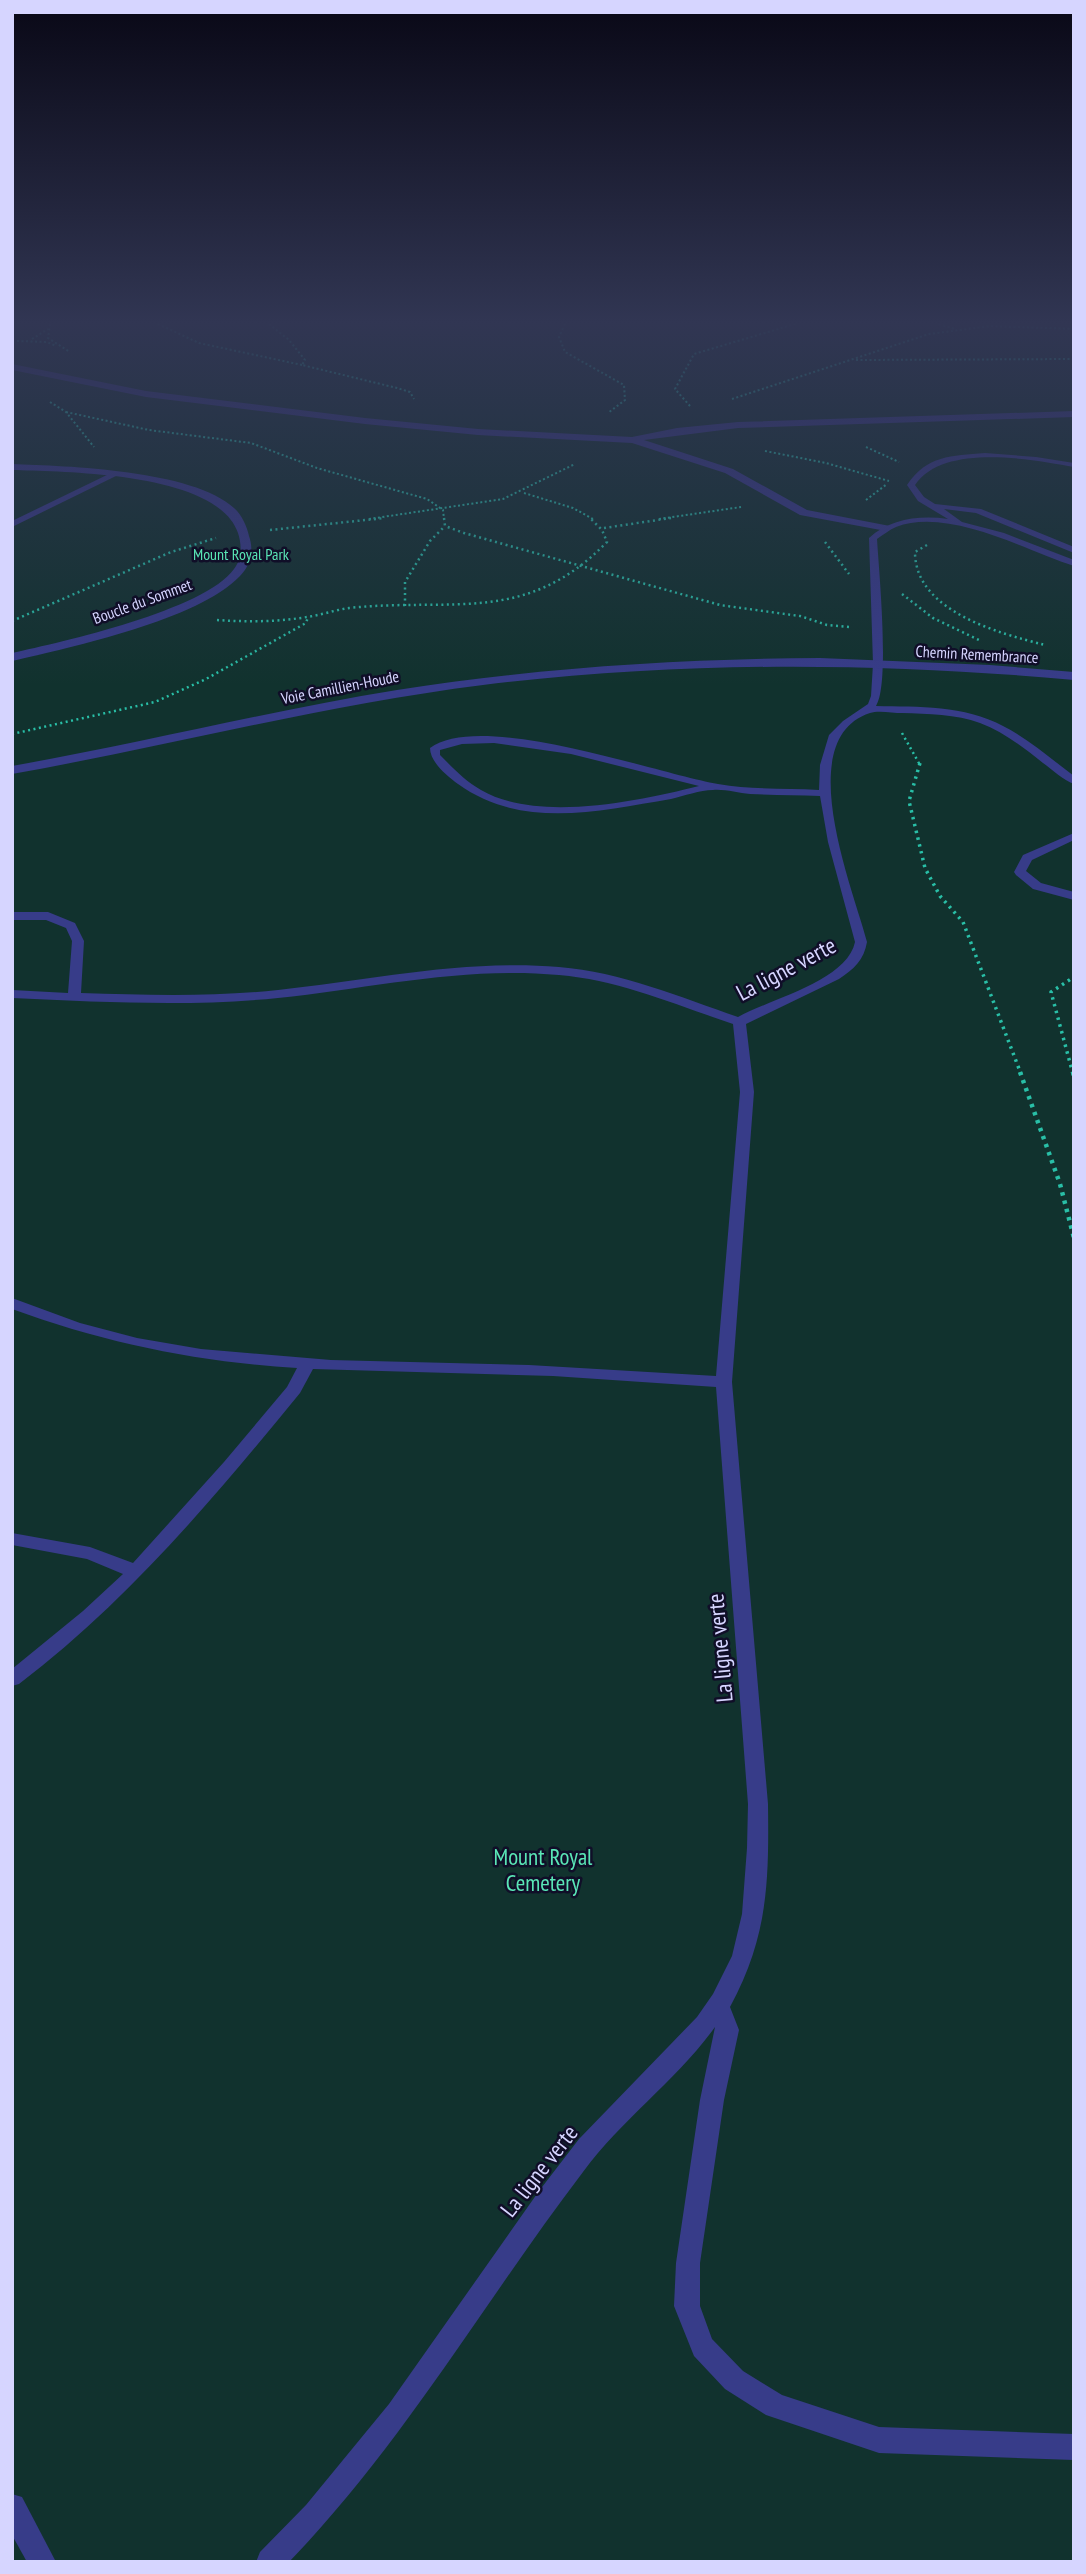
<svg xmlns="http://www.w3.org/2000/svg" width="1086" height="2574" font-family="'PT Sans Narrow',sans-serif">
	<rect width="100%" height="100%" fill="#100e28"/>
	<rect fill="#11322e" x="12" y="324" width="1062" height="2238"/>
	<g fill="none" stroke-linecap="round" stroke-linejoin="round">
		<g stroke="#29bfa7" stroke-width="2" stroke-dasharray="2 2.5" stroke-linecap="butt">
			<polyline points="50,324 48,338 70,352"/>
			<polyline points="158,324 199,343 302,365"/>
			<polyline points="269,324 289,340 305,360 302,365 397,388 410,392 414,399"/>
			<polyline points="565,324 559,337 565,352 624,385 625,400 608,413"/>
			<polyline points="939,324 955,329"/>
			<polyline points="32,339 48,329"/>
			<polyline points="17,341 47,342 56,346"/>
			<polyline points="856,360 1074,359"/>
			<polyline points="732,399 929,334 990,326 1074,329"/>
			<polyline points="50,402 66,412 94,447"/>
			<polyline points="690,406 675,389 694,354 795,324"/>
			<polyline points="66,412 149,430 251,443 317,468 427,499 443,510 444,519"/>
			<polyline points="866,447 899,462"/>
			<polyline points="765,451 826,463 889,481"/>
			<polyline points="524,493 573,508 593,519"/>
			<polyline points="866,500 887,484"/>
			<polyline points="369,519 503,499 575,464"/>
			<polyline points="659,519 741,507"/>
		</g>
		<g stroke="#29bfa7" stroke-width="2.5" stroke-dasharray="2 3.5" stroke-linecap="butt">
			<polyline points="444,518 445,526 464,533 720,605 800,616 827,625 850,627"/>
			<polyline points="604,528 671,518"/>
			<polyline points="270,530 385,518"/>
			<polyline points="825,542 849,574"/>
			<path d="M927,545L915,552C915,611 998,633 1045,645"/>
			<polyline points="902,594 933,618 981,641"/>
			<polyline points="405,606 405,582 430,541 445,526"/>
			<path d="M217,620C247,622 277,622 307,617C321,615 335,610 349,608C452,597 525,626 607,542L602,530L590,518"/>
			<polyline points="12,621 171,552 216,538"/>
			<polyline points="902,733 920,765"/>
			<polyline points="12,734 155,702 206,679 306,623 308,617"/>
		</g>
		<g stroke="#29bfa7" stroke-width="3.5" stroke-dasharray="2.5 4.5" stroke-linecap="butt">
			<polyline points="920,763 909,801 925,868 940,896 963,922 1021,1074"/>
			<polyline points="1073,1074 1051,992 1074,977"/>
		</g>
		<g stroke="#29bfa7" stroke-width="4.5" stroke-dasharray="3.5 5" stroke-linecap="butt">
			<polyline points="1020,1072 1060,1184 1074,1238"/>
			<polyline points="1073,1072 1074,1077"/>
		</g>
		<g fill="#373c89" fill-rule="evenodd">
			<path d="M985,453L1036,457L1074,463V467C1031,459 943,443 915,485L924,497L935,504L981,509L1074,547V553L976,513L944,509L962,522L1004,533L1074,560V566C1025,550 948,507 896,527C889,530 883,535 877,539C879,571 890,685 876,706C919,707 964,705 1003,726C1029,739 1051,759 1074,776V784C1063,780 1053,770 1043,763C1024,748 1004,732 980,723C956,714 928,714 902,713C893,713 878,710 870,713C791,739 853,888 867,942C864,960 854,969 839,979L746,1024L754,1092L732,1382L768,1804C769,1882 768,1937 730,2007L739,2030L724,2100L700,2263V2306L712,2339L743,2371L782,2395L879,2427L1074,2434V2460L879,2453L766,2415L725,2389L694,2356L674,2306L676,2263L700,2100L715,2027C677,2080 622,2119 583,2172C484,2302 403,2444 289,2562H256L260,2552L306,2505L389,2404L539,2191L579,2139L697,2017L713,1994L732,1956L742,1914L747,1848L748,1804L716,1387L553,1376L313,1369L300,1393C214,1498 128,1601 19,1684L12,1686V1669L83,1611L123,1574L87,1559L12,1545V1533L90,1547L133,1563L224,1462L287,1387L297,1368C198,1362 105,1343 12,1309V1298L80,1323L137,1338L201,1349L331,1360L529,1365L716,1376L740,1092L733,1024C676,1005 619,980 559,975C464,966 372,988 278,998C190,1007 101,1002 12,998V990L68,993L72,941L66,928L46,920H12V912H48L75,923L84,941L81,993C146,995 212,997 278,990C371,980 464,959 559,967C621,972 680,997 738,1017C770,999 847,981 855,942L828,842L820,796C797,795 774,795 750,794C738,793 725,789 713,790C700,790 684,796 671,799C599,811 522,830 458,784C447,776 430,762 430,748C481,710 655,773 718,784C751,790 786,788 819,790L820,765L829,735L843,721L868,704L871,696L873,664L869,538C890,519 919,515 948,519L918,501L907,485C927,455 951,456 985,453ZM494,743L571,754L699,786C639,801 537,823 481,790C465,781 453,768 440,755V750L462,744Z"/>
			<polygon points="111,473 118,475 12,527 12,521"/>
			<polygon points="1074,833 1074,840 1032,860 1026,871 1041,883 1074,892 1074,900 1033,889 1016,875 1014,872 1023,855"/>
			<polygon points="12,2494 22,2497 56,2562 27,2562 12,2535"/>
		</g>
		<g fill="#373c89" fill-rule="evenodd">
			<polygon points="12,364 146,391 365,418 478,429 632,437 677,428 738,422 1074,411 1074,417 738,428 644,440 733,469 807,510 890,526 891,528 886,531 800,515 725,473 632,443 478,435 365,424 146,397 12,370"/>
			<path d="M12,464C67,466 193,470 234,508C242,515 247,527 249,536C254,550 251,565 240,576C198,620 72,647 12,661V653C62,642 205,610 234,569C242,559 242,545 238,533C217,472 67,472 12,470Z"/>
		</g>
		<path fill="#373c89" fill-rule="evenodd" d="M820,658L990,665L1074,672V680C876,662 680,661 483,685C324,705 169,746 12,774V766C141,743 268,711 397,690C538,668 678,659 820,658Z"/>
	</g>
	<linearGradient id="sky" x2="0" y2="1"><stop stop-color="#090816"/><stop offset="0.47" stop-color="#313653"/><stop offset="1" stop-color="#313653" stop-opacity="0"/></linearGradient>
	<rect width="1086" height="685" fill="url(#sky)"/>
	<g text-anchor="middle" stroke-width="5" stroke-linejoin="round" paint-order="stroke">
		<g font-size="16" fill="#5ae6b6" stroke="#100e28">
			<text x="241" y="560">Mount Royal Park</text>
		</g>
		<g font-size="16" fill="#d6d5ff" stroke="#100e28">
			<text transform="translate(142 601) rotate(-20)" y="6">Boucle du Sommet</text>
			<text transform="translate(977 654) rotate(3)" y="6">Chemin Remembrance</text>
			<text transform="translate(340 687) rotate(-11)" y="6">Voie Camillien-Houde</text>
		</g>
		<g font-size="23" fill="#d6d5ff" stroke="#100e28">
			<text transform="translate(786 969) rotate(-28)" y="8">La ligne verte</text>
			<text transform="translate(720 1648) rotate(-95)" y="8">La ligne verte</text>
			<text transform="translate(539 2171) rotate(-52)" y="8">La ligne verte</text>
		</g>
		<g font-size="23" fill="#5ae6b6" stroke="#100e28">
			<text x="543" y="1865">Mount Royal<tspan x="543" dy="26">Cemetery</tspan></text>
		</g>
	</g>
	<rect width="1086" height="2574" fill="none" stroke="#d6d5ff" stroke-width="28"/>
</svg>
